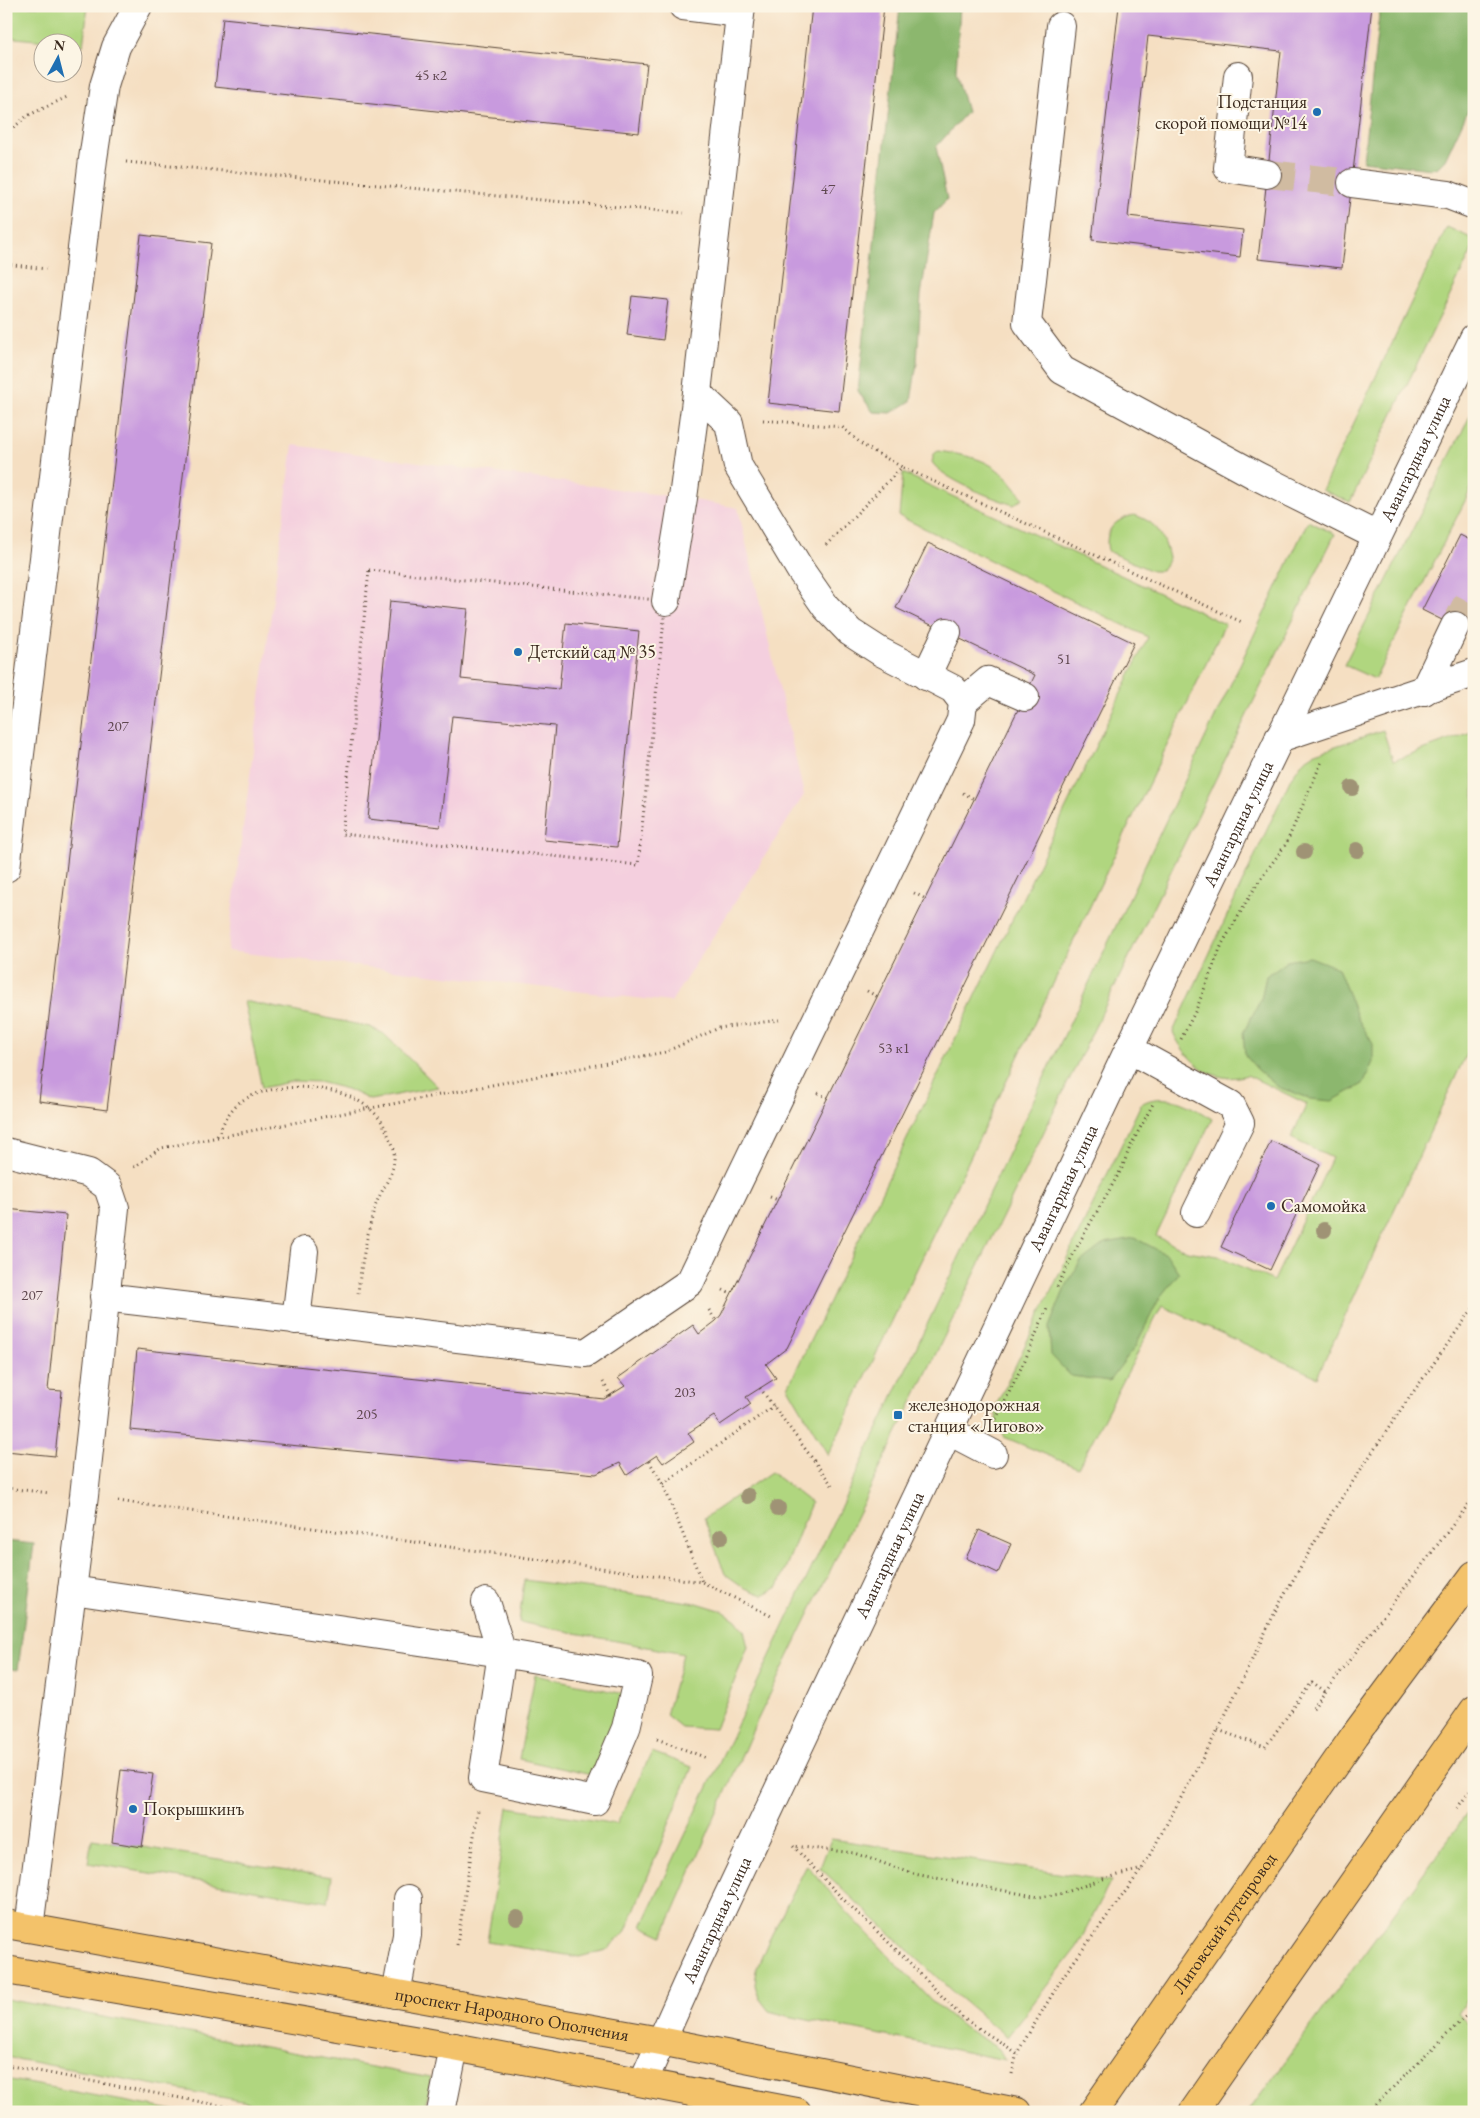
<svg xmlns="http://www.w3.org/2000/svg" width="1480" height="2118" font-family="'EB Garamond',serif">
	<rect width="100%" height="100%" fill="#fcf5e5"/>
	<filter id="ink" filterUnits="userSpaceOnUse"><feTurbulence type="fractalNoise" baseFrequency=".02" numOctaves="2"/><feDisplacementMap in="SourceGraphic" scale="10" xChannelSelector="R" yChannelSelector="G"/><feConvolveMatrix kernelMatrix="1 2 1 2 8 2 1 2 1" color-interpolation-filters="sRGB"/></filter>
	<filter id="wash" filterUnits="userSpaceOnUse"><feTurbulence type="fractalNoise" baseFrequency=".0096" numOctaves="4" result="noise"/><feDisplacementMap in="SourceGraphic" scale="20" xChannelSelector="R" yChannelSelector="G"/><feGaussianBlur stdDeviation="1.12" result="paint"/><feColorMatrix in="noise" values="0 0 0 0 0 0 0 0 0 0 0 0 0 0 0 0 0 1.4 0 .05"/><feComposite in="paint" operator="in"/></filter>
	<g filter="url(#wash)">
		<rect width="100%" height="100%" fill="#f5dfc2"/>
		<polygon fill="#f4cfde" points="293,445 683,498 738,508 804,795 671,1002 227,951"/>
		<g fill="#b0d67f" stroke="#76804e">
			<polygon points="6,6 88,6 83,46 73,45 72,42 55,42 6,37"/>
			<polygon points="1447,227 1471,238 1474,246 1350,502 1322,490"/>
			<polygon points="1474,408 1474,483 1375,679 1344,665"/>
			<path d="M938,451C983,458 996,461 1023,498L1014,505C994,499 942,479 932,462L934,454Z"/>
			<polygon points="903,473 1225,624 828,1455 788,1387 1148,637 899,516"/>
			<path d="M1134,515C1157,522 1164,535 1169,558L1162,571H1152L1108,551C1104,530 1114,520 1134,515Z"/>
			<polygon points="1308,521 1335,534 755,1725 663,1936 642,1926"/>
			<path d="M1383,730L1393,761L1474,731V1037L1317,1377L1162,1306L1078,1468L1004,1437L998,1427L995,1408L1141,1104C1165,1090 1191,1106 1212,1119L1156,1236L1187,1251L1218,1256L1274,1281L1332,1158L1291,1138L1307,1104L1247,1075C1213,1086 1186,1061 1173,1032L1291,778L1304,760L1315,753Z"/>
			<polygon points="244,1001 370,1027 384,1034 438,1087 370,1100 347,1089 319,1082 294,1081 262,1088"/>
			<polygon points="771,1472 811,1503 778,1587 763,1595 745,1588 725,1574 704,1518"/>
			<polygon points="524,1580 697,1603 723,1611 736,1620 744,1631 748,1647 715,1729 681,1727 666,1715 683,1654 519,1622"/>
			<polygon points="535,1675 629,1695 605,1778 519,1759"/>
			<polygon points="652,1752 692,1767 625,1933 606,1950 579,1957 487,1942 508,1807 617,1824"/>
			<polygon points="1474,1804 1474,1987 1457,2014 1474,2028 1474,2112 1248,2112"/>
			<polygon points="92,1839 332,1877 328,1902 88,1863"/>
			<polygon points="831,1839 1111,1881 1077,1947 1007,2037 954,1993 820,1868"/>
			<polygon points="807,1865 846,1911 935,2004 965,2028 999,2049 1005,2060 788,2016 769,2011 759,1998 755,1985 757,1968 768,1942"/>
			<polygon points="6,1999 431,2078 425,2112 301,2112 6,2057"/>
			<polygon points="6,2079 182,2112 6,2112"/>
		</g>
		<g fill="#8cb76e" stroke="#647046">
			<polygon points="900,6 960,6 956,72 967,112 936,147 947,199 934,213 921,295 917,363 911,401 891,413 873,412 858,391"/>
			<polygon points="1380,6 1474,6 1474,93 1471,104 1445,160 1438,167 1431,169 1363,161"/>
			<polygon points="1310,957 1338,968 1358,1019 1373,1044 1373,1062 1363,1084 1332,1101 1310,1099 1278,1087 1257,1069 1245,1055 1243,1033 1261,999 1266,976 1287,961"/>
			<polygon points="1135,1238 1167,1255 1179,1273 1160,1297 1135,1347 1109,1381 1071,1376 1051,1355 1049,1327 1065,1288 1080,1262 1105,1243"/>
			<polygon points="6,1541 34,1544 18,1670 6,1668"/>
		</g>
		<g id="blocks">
			<g fill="#c89ade">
				<polygon points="812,6 884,6 839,411 768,403"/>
				<polygon points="1119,6 1372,6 1342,268 1258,259 1281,51 1148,36 1128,217 1243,230 1240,257 1092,240"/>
				<polygon points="223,18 647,64 639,133 215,87"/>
				<polygon points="141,235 211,243 107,1110 39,1101"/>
				<polygon points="632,296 668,300 663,340 627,335"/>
				<polygon points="1460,535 1474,542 1474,636 1422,610"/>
				<polygon points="928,543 1134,643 787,1348 766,1364 776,1378 746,1397 751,1404 720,1425 714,1416 688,1433 694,1442 663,1463 657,1455 627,1475 620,1463 596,1474 130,1430 137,1349 604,1399 625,1386 618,1378 693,1325 699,1334 716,1321 721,1315 1035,675 896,608"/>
				<polygon points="390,601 468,609 461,679 559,689 566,623 639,631 617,847 544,840 555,726 452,716 440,827 368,819"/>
				<polygon points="1271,1141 1320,1164 1270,1270 1221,1247"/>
				<polygon points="6,1209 66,1215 48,1390 62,1391 55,1456 6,1451"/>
				<polygon points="979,1530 1011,1544 998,1573 966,1558"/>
				<polygon points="121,1770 153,1774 142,1847 112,1842"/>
			</g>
		</g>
	</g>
	<g filter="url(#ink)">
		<use href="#blocks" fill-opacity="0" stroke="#574537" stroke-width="1"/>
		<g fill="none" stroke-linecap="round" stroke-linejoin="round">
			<g stroke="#d0bba1" stroke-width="28" stroke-dasharray="28 14" stroke-linecap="butt">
				<polyline points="1267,174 1352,183"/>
				<polyline points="1455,626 1474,590"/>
			</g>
			<g stroke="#574537" stroke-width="30">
				<g id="minor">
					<polyline points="683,6 740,13"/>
					<polyline points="1061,26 1027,323 1062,370 1257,476 1377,536"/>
					<polyline points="1238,76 1228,168 1267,174"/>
					<polyline points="1352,183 1448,195 1474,205"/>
					<polyline points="666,601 683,498 697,393"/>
					<polyline points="926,676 947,632"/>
					<polyline points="1424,691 1455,626"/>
					<polyline points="963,702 988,681 1025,697"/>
					<polyline points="1279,738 1474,673"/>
					<polyline points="6,868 93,159 104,86 116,47 138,6"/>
					<polyline points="1129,1049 1231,1105 1240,1123 1196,1213"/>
					<polyline points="6,1152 89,1173 108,1187 115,1208 84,1496 29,1928"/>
					<polyline points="104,1297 586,1353 690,1282 961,720 963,702 953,689 881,652 850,632 826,607 801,571 738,466 729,423 697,393 741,6"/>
					<polyline points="296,1320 304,1251"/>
					<polyline points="949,1431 993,1454"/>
					<polyline points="72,1590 502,1653 638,1676 626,1728 595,1801 483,1778 502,1653 486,1602"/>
					<polyline points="396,1994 407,1935 408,1899"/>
					<path id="s1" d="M643,2082L695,1966L1129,1049L1474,338"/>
					<polyline points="441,2112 454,2047"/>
				</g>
			</g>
			<g stroke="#574537" stroke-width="30">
				<g id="major">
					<path id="s2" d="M6,1924L660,2041L1017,2112"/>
					<polyline points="6,1970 454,2047 797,2112"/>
					<path id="s3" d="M1093,2112L1355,1735L1474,1575"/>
					<polyline points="1193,2112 1474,1710"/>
				</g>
			</g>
			<g stroke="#574537" stroke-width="3" stroke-dasharray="1 4" stroke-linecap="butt">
				<polyline points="6,134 27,116 67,97"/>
				<polyline points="126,162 684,213"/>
				<polyline points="6,264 46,269"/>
				<polyline points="763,420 842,427 864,446 902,467"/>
				<polyline points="826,545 902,467 1244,623"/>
				<polygon points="369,570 666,601 638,865 342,834"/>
				<polyline points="963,793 975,799"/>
				<polyline points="914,893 926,899"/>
				<polyline points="867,991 878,997"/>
				<polyline points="1181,1039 1196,1010 1222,944 1259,881 1286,844 1322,761"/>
				<polyline points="818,1093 828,1098"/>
				<path d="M217,1136C224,1122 231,1105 247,1098C279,1081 342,1084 370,1109C379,1116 385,1126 389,1137C391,1141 394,1146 394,1151C396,1175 382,1186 375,1207C367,1235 361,1264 358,1293"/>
				<polyline points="134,1167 161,1148 665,1052 719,1028 779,1020"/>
				<polyline points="770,1197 778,1200"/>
				<polyline points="1057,1287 1079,1243 1122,1168 1130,1147 1154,1102"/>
				<polyline points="723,1290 731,1294"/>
				<polyline points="709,1310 716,1321"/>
				<polyline points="603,1382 611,1396"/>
				<polyline points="760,1388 832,1485"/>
				<polyline points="996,1419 1025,1360 1048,1306"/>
				<polyline points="649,1461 663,1484 702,1582"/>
				<polyline points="663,1484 774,1406"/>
				<polyline points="6,1488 50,1493"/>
				<polyline points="118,1501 702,1582 771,1616"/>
				<polyline points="1313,1708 1474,1497"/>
				<polyline points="1218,1730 1265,1747 1312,1682 1326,1692"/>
				<polyline points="657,1739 707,1758"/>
				<polyline points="1457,1808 1474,1786"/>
				<polyline points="457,1945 478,1810"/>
				<polyline points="1017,2053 963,2018 907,1960 841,1897 793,1846 854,1853 914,1874 1039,1897 1061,1894 1103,1879 1142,1869"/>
				<polyline points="6,2065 254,2112"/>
				<polyline points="1012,2074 1017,2053 1064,1975 1142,1869 1218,1730 1278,1606 1331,1514 1404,1405 1474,1307"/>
				<polyline points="1368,2112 1474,2008"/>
			</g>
			<use href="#minor" stroke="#fff" stroke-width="28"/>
			<use href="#major" stroke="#f3c26a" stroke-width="28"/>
		</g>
		<g fill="#9f9375">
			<circle cx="1352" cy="788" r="8"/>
			<circle cx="1357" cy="850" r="8"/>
			<circle cx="1304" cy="852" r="8"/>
			<circle cx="1324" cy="1230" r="8"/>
			<circle cx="748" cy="1496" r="8"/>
			<circle cx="778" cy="1508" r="8"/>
			<circle cx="721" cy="1537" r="8"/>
			<circle cx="517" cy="1918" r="8"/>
		</g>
	</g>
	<g fill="#1f6fb2" stroke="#fcf5e5" stroke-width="2">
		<circle cx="1317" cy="112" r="5"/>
		<circle cx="518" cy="652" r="5"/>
		<circle cx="1271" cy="1206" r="5"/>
		<rect x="893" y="1410" width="10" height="10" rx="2.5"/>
		<circle cx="133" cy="1809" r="5"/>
	</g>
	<g text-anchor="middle" stroke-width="4" stroke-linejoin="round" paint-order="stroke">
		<g font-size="15" fill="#5e464e">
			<text x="431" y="80">45 к2</text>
			<text x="828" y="194">47</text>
			<text x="1064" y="664">51</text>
			<text x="118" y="731">207</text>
			<text x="894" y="1053">53 к1</text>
			<text x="32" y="1300">207</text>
			<text x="685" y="1397">203</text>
			<text x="367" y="1419">205</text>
		</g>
		<g font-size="18" fill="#3b2a1e" stroke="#fcf5e5" text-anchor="start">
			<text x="1307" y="108" text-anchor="end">Подстанция<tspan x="1307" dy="21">скорой помощи №14</tspan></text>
			<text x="528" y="658">Детский сад № 35</text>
			<text x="1281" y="1212">Самомойка</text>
			<text x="908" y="1411">железнодорожная<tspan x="908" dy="21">станция «Лигово»</tspan></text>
			<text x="143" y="1815">Покрышкинъ</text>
		</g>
		<g font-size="18" fill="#3b2a1e" stroke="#fcf5e5">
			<text dy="6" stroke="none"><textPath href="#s1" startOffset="1798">Авангардная улица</textPath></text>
			<text dy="6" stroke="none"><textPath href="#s1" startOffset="1392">Авангардная улица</textPath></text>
			<text dy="6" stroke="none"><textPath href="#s1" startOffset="988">Авангардная улица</textPath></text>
			<text dy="6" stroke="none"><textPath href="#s1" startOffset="582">Авангардная улица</textPath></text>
			<text dy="6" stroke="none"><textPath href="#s1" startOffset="178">Авангардная улица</textPath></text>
			<text dy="6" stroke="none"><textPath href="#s3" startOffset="230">Лиговский путепровод</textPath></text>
			<text dy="6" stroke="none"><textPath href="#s2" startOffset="514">проспект Народного Ополчения</textPath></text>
		</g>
	</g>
	<rect width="1480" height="2118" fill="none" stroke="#fcf5e5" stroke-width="25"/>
	<g transform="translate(58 58) rotate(7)"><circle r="24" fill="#fcf5e5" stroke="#afa495"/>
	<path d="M0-4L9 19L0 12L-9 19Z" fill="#1f6fb2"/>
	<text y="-8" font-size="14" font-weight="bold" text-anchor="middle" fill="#3b2a1e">N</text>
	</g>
</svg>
